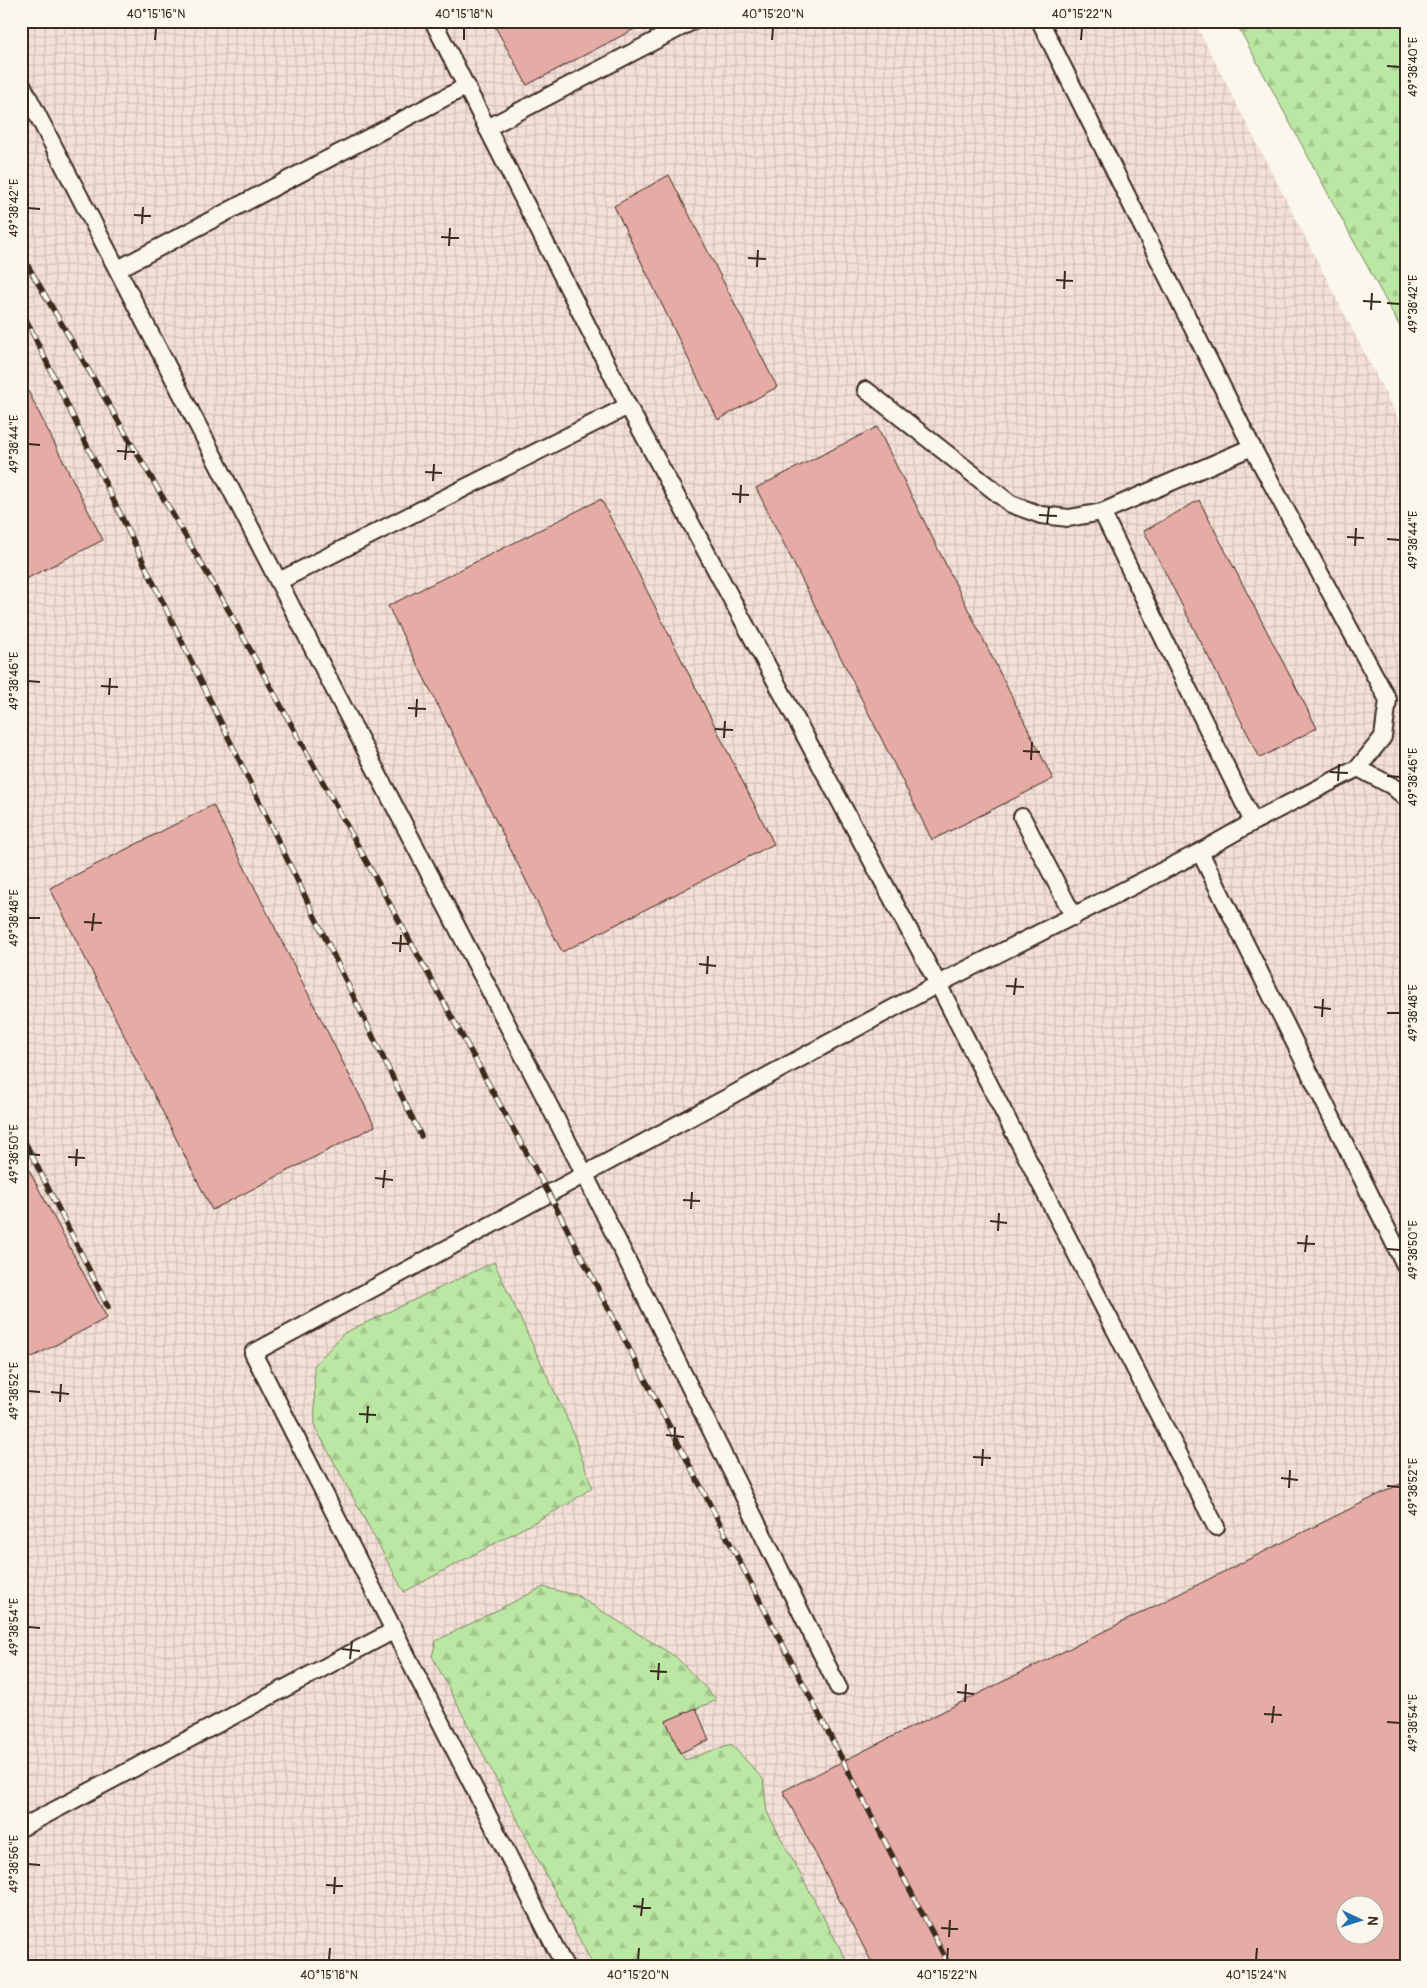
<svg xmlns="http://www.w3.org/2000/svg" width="1427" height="1988" font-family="Pangolin,sans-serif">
	<defs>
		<pattern id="industrial-grid" width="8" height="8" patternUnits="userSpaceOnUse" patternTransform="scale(1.25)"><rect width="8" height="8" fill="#f4e0d7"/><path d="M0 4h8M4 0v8" fill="none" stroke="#d2c0b8"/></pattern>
		<pattern id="forest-firs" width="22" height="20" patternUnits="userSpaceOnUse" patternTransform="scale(1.25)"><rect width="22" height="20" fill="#bbe7a4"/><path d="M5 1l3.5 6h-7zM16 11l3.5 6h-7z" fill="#a2c68d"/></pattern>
	</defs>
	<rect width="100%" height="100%" fill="#fbf7ec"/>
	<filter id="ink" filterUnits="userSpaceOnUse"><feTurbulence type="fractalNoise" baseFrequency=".02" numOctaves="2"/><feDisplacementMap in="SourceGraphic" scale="10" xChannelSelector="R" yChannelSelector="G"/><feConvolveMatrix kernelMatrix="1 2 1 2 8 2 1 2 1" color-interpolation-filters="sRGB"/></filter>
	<g filter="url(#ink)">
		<path fill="url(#industrial-grid)" fill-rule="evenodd" d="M21,21H1194L1406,434V1967H21ZM1344,1906H1374V1936H1344Z"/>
		<g fill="url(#forest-firs)" stroke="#7b8861">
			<polygon points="1235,21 1406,21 1406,338"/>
			<polygon points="494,1262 571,1427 592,1487 570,1503 404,1592 315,1427 314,1366 344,1333"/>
			<polygon points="543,1587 576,1595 676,1657 717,1700 666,1721 680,1752 685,1760 731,1744 763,1779 767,1812 850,1967 594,1967 432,1656 436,1641"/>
		</g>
		<g fill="#e5aba5" stroke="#3b2a1e" fill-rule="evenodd">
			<polygon points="492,21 650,21 527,85"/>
			<polygon points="669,175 777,387 718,420 614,206"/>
			<polygon points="21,377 103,540 22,581 21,580"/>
			<polygon points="877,427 1053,779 932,840 756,488"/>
			<polygon points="601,499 774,844 562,952 388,606"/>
			<polygon points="1199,500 1317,728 1260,758 1144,531"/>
			<polygon points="213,805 375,1126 212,1210 50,888"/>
			<polygon points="21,1155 107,1318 21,1363"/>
			<path d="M1406,1481V1967H874L783,1791ZM1344,1906H1374V1936H1344Z"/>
			<polygon points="696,1708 709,1740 680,1753 666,1721"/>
		</g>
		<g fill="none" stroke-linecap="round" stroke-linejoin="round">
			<g stroke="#3b2a1e" stroke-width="20">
				<g id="service">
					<polyline points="433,21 628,406 938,984 1216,1527"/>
					<polyline points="21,83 585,1175 838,1687"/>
					<polyline points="487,128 693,21"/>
					<polyline points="118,269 467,86"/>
					<polyline points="866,390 1011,504 1041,515 1069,518 1102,512"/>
					<polyline points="1252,447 1102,512 1253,822"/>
					<polyline points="279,581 628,406"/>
					<polyline points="1358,768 1392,786 1406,798"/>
					<polyline points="1022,817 1074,917"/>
					<polyline points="1200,852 1406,1267"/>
					<polyline points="21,1828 393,1631"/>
					<polyline points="565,1967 253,1353 938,984 1200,852 1253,822 1358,768 1383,737 1388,700 1252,447 1040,21"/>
				</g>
			</g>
			<use href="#service" stroke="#fbf7ec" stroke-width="16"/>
			<g stroke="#3b2a1e" stroke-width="5.5">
				<g id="rail">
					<polyline points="21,254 229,611 549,1194 950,1967"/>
					<polyline points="21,309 421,1136"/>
					<polyline points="21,1134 108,1307"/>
				</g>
			</g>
			<use href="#rail" stroke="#fbf7ec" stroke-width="4" stroke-dasharray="11" stroke-linecap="butt"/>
		</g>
	</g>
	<path fill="none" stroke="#3b2a1e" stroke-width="2" d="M155,40L156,28M464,40V28M772,40L773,28M1081,40L1082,28M1387,66L1400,67M28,208L40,209M134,215L151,216M142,224L143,207M441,237L459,238M449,246L450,228M748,258L766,259M757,267L758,250M1056,280L1073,281M1064,289L1065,271M1363,301L1381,302M1387,303L1400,304M1371,310L1372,293M28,444L40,445M117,451L135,452M125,460L127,442M425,472L442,473M433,481L434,464M732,494L749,495M740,503L741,485M1039,515L1057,516M1047,524L1049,507M1347,537L1364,538M1387,539L1400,540M1355,546L1356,528M28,681L40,682M101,686L118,687M109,695L110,678M408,708L426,709M416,717L417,699M715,729L733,730M724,738L725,721M1023,751L1040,752M1031,760L1032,742M1330,772L1348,773M1387,776L1400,777M1338,781L1339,764M28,918H40M84,922L102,923M92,931L94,913M392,943L409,944M400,952L401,935M699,964L716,966M707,974L708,956M1006,986L1024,987M1014,995L1016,978M1314,1007L1331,1009M1387,1013H1400M1322,1017L1323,999M28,1154L40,1155M68,1157L85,1158M76,1166L77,1149M375,1178L393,1180M383,1188L385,1170M683,1200L700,1201M691,1209L692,1192M990,1221L1007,1223M998,1231L999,1213M1297,1243L1315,1244M1387,1249L1400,1250M1305,1252L1307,1235M28,1391L40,1392M51,1392L69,1394M60,1402L61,1384M359,1414L376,1415M367,1423L368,1406M666,1435L684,1437M674,1445L675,1427M973,1457L991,1458M982,1466L983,1449M1281,1478L1298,1480M1387,1486L1400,1487M1289,1488L1290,1470M28,1627L40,1628M342,1649L360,1651M350,1659L352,1641M650,1671L667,1672M658,1680L659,1663M957,1692L974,1694M965,1702L966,1684M1264,1714L1282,1715M1387,1722L1400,1723M1272,1723L1274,1706M28,1864L40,1865M326,1885L343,1886M334,1894L335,1877M633,1906L651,1908M641,1916L643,1898M941,1928L958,1929M949,1937L950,1920M329,1960L330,1948M638,1960L639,1948M947,1960L948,1948M1256,1960L1257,1948"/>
	<rect width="1427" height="1988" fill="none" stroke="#fbf7ec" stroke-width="55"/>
	<g transform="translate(1360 1920) rotate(94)"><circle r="24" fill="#fbf7ec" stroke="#aea59a"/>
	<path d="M0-4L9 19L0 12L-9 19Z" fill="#1f6fb2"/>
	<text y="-8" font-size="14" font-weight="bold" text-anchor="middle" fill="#3b2a1e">N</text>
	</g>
	<rect x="28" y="28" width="1372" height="1932" fill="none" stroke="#3b2a1e" stroke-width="2"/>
	<g font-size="12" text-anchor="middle" fill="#3b2a1e">
		<text x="156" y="18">40°15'16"N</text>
		<text x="464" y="18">40°15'18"N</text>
		<text x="773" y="18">40°15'20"N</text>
		<text x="1082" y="18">40°15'22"N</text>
		<text transform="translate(1413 67) rotate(-90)" y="4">49°38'40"E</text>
		<text transform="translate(14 208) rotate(-90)" y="4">49°38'42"E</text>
		<text transform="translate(1413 304) rotate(-90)" y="4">49°38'42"E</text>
		<text transform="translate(14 444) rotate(-90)" y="4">49°38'44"E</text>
		<text transform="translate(1413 540) rotate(-90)" y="4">49°38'44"E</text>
		<text transform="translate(14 681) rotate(-90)" y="4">49°38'46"E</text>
		<text transform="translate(1413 777) rotate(-90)" y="4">49°38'46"E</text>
		<text transform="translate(14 918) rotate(-90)" y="4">49°38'48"E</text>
		<text transform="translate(1413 1013) rotate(-90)" y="4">49°38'48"E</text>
		<text transform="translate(14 1154) rotate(-90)" y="4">49°38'50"E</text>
		<text transform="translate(1413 1250) rotate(-90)" y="4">49°38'50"E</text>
		<text transform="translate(14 1391) rotate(-90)" y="4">49°38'52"E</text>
		<text transform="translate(1413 1487) rotate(-90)" y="4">49°38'52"E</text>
		<text transform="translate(14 1627) rotate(-90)" y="4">49°38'54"E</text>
		<text transform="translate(1413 1723) rotate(-90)" y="4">49°38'54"E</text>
		<text transform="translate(14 1864) rotate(-90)" y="4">49°38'56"E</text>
		<text x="329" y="1979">40°15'18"N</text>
		<text x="638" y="1979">40°15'20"N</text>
		<text x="947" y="1979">40°15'22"N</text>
		<text x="1256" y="1979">40°15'24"N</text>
	</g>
</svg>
